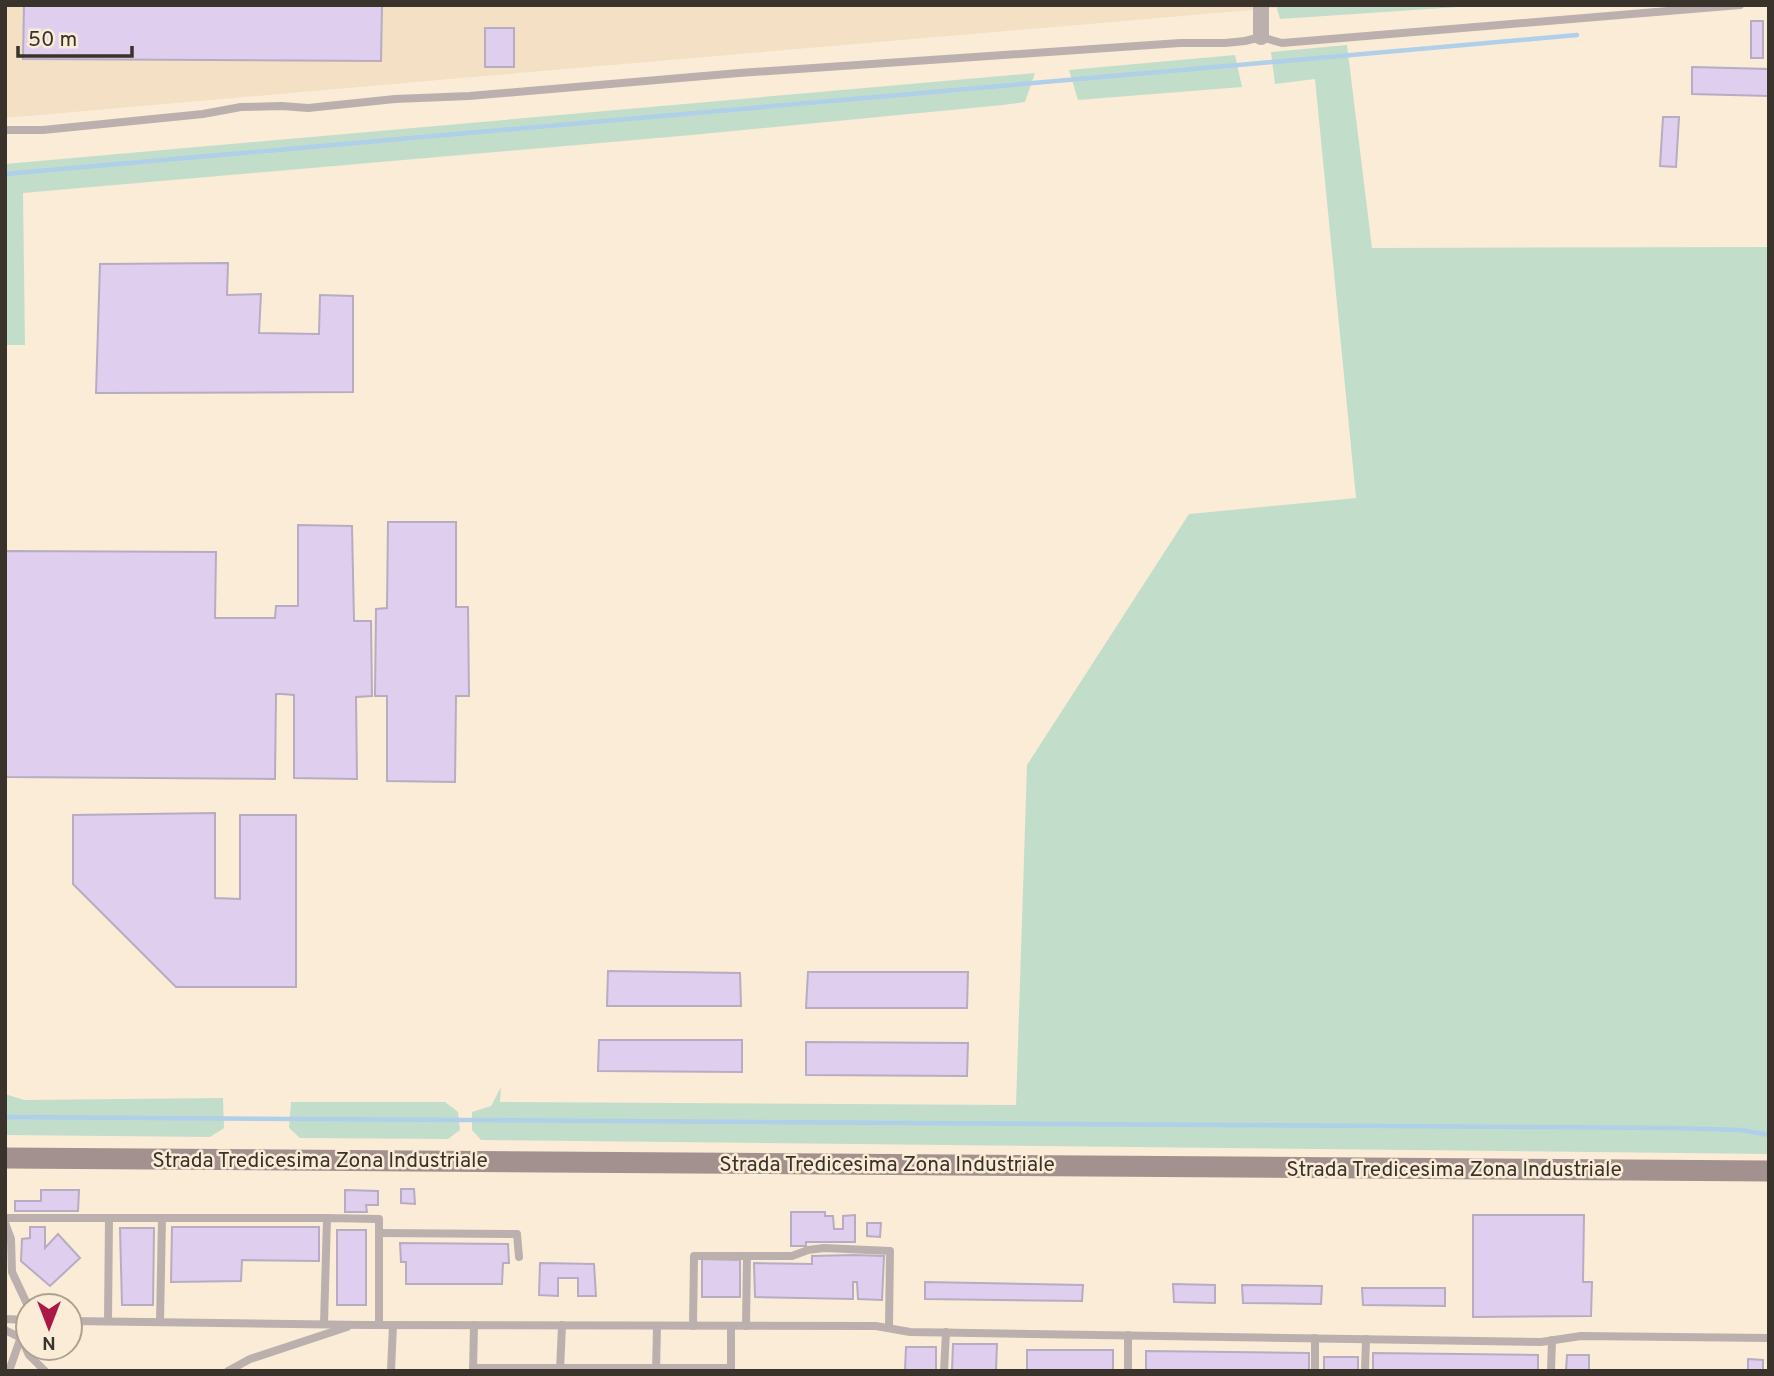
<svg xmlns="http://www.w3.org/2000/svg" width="1774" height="1376" font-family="Overpass,sans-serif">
	<rect width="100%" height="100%" fill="#fbecd7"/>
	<polygon fill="#f3e0c5" points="5,5 1276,5 1276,8 518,73 5,118"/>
	<g fill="#c2deca">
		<polygon points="1276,5 1488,5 1280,19"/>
		<polygon points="1347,45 1372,248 1769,247 1769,1154 481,1140 472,1130 472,1112 491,1106 501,1087 500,1102 1016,1105 1027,765 1189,514 1356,498 1315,79 1275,84 1271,52"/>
		<polygon points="1235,55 1242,87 1078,100 1069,70"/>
		<path d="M1035,73L1025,102L1003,105L692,135L23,193L25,345H5C5,334 7,322 5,311V164Z"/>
		<polygon points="5,1094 24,1100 223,1098 224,1128 210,1137 5,1135"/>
		<polygon points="291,1102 445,1102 458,1112 460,1130 448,1139 300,1138 289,1128"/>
	</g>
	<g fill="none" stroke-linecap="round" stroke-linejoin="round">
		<g stroke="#b0cfe8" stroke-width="4.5">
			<polyline points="5,174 1577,35"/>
			<polyline points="5,1117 1673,1128 1741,1130 1769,1135"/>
		</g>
	</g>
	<g fill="#e0ceee" stroke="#b7acc1" stroke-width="2">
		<polygon points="24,5 382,5 381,61 23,59"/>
		<rect x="1751" y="21" width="12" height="37"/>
		<rect x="485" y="28" width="29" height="39"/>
		<polygon points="1692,67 1769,69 1769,96 1692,94"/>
		<polygon points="1663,117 1679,117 1676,167 1660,166"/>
		<polygon points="228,263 227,295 261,294 259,333 319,334 320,295 353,296 353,392 96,393 100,264"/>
		<polygon points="388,522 456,522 456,607 468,607 469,696 456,696 455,782 387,781 387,696 375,696 376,609 387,608"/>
		<polygon points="298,525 352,526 354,621 371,621 372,696 356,697 357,779 294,778 294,695 282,694 276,694 275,779 6,777 5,551 216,552 215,618 275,618 276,606 298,606"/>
		<polygon points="215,813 215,898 240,899 240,815 296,815 296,987 176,987 73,884 73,815"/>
		<polygon points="608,971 740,973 741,1006 607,1006"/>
		<polygon points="808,972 968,972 967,1008 806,1008"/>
		<polygon points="599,1040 742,1040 742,1072 598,1071"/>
		<polygon points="806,1042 968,1043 967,1076 806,1075"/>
		<polygon points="401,1189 414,1189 415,1204 401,1203"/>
		<polygon points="41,1190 79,1190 78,1211 15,1211 15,1201 41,1201"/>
		<polygon points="345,1190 378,1191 378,1205 366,1205 367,1212 345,1212"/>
		<polygon points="791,1212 825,1212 825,1216 833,1216 834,1229 843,1229 843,1216 855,1215 855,1242 806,1242 806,1246 791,1246"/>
		<polygon points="1473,1215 1584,1215 1583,1282 1592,1282 1591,1316 1473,1317"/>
		<polygon points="867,1223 881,1223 880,1237 867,1236"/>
		<polygon points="30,1227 45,1227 45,1248 58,1234 80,1258 50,1286 21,1261 22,1239 30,1238"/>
		<polygon points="172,1227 319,1227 319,1261 242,1260 241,1281 171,1282"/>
		<polygon points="120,1228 154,1228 153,1305 122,1305"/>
		<rect x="337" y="1230" width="29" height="75"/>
		<polygon points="400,1243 508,1244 509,1263 503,1263 502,1284 406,1284 406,1262 401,1262"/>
		<polygon points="853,1255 884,1256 882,1300 858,1299 857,1282 853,1282 853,1299 755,1297 754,1263 812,1264 812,1256"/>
		<polygon points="702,1259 740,1260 740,1297 702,1297"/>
		<polygon points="540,1263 594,1264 596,1296 578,1296 578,1278 558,1278 558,1296 539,1295"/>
		<polygon points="925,1282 1083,1285 1082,1301 925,1299"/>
		<polygon points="1173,1284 1215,1285 1215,1303 1174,1302"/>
		<polygon points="1242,1285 1322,1286 1321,1304 1243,1303"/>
		<polygon points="1362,1288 1445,1288 1445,1306 1363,1305"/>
		<polygon points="953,1344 997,1344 996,1371 952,1371"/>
		<polygon points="906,1347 936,1347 936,1371 905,1371"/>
		<rect x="1027" y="1350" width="86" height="21"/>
		<polygon points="1146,1351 1309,1353 1309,1371 1146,1371"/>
		<polygon points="1373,1353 1538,1355 1538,1371 1373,1371"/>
		<polygon points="1567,1355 1589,1355 1589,1370 1598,1371 1566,1371"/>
		<rect x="1324" y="1357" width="34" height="14"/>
		<polygon points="1748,1359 1763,1360 1763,1371 1748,1371"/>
	</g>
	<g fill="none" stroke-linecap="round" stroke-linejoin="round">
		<g stroke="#bcb0ae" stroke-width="8">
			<polyline points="5,130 43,130 203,114 241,107 282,106 308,108 395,99 469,96 739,73 1180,43 1225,43 1245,41 1261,37 1282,43 1740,5"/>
			<polyline points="5,1218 327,1218"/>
			<polyline points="5,1223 11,1239 12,1272 28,1306"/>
			<polyline points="379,1233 517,1234 519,1257"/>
			<polyline points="5,1319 28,1320"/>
			<polyline points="70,1321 365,1325 876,1326 910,1332 1541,1342 1581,1336 1769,1338"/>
			<polyline points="108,1321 109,1218"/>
			<polyline points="160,1322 162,1218"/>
			<polyline points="324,1324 327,1218 379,1219 379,1325"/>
			<polyline points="693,1326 694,1256 792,1256 808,1250 824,1248 890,1251 889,1328"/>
			<polyline points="746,1326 747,1256"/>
			<polyline points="5,1330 21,1338 29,1355 45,1371"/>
			<polyline points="1128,1335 1128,1371"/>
			<polyline points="1315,1338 1315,1371"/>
			<polyline points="473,1368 731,1368"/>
			<polyline points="9,1371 28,1317"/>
			<polyline points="228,1371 250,1359 347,1327"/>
			<polyline points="391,1371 393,1325"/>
			<polyline points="473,1371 474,1325"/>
			<polyline points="560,1371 562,1325"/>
			<polyline points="656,1371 657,1326"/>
			<polyline points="731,1371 731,1326"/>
			<polyline points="944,1371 946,1332"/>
			<polyline points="1365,1371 1366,1339"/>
			<polyline points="1551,1371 1552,1340"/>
		</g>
		<polyline stroke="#bcb0ae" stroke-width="16" points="1261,37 1261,5"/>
		<polyline stroke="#a3918f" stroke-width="21" points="5,1158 1769,1171"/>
	</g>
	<g text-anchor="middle" stroke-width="5" stroke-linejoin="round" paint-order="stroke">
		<g font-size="21" fill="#39332b" stroke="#fbecd7">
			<text x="320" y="1167">Strada Tredicesima Zona Industriale</text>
			<text x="887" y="1171">Strada Tredicesima Zona Industriale</text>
			<text x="1454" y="1176">Strada Tredicesima Zona Industriale</text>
		</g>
	</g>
	<rect width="1774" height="1376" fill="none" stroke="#39332b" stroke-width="14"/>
	<g transform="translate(49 1327) rotate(180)"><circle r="33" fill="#fbecd7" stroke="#ada292" stroke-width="2"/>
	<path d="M0-5L12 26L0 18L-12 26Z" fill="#ac1846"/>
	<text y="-10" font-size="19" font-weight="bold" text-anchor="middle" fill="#39332b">N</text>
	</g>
	<path d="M18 46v10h114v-10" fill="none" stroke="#39332b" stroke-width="3.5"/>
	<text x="28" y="46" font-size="21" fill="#39332b" stroke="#fbecd7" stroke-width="5" paint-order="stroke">50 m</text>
</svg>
